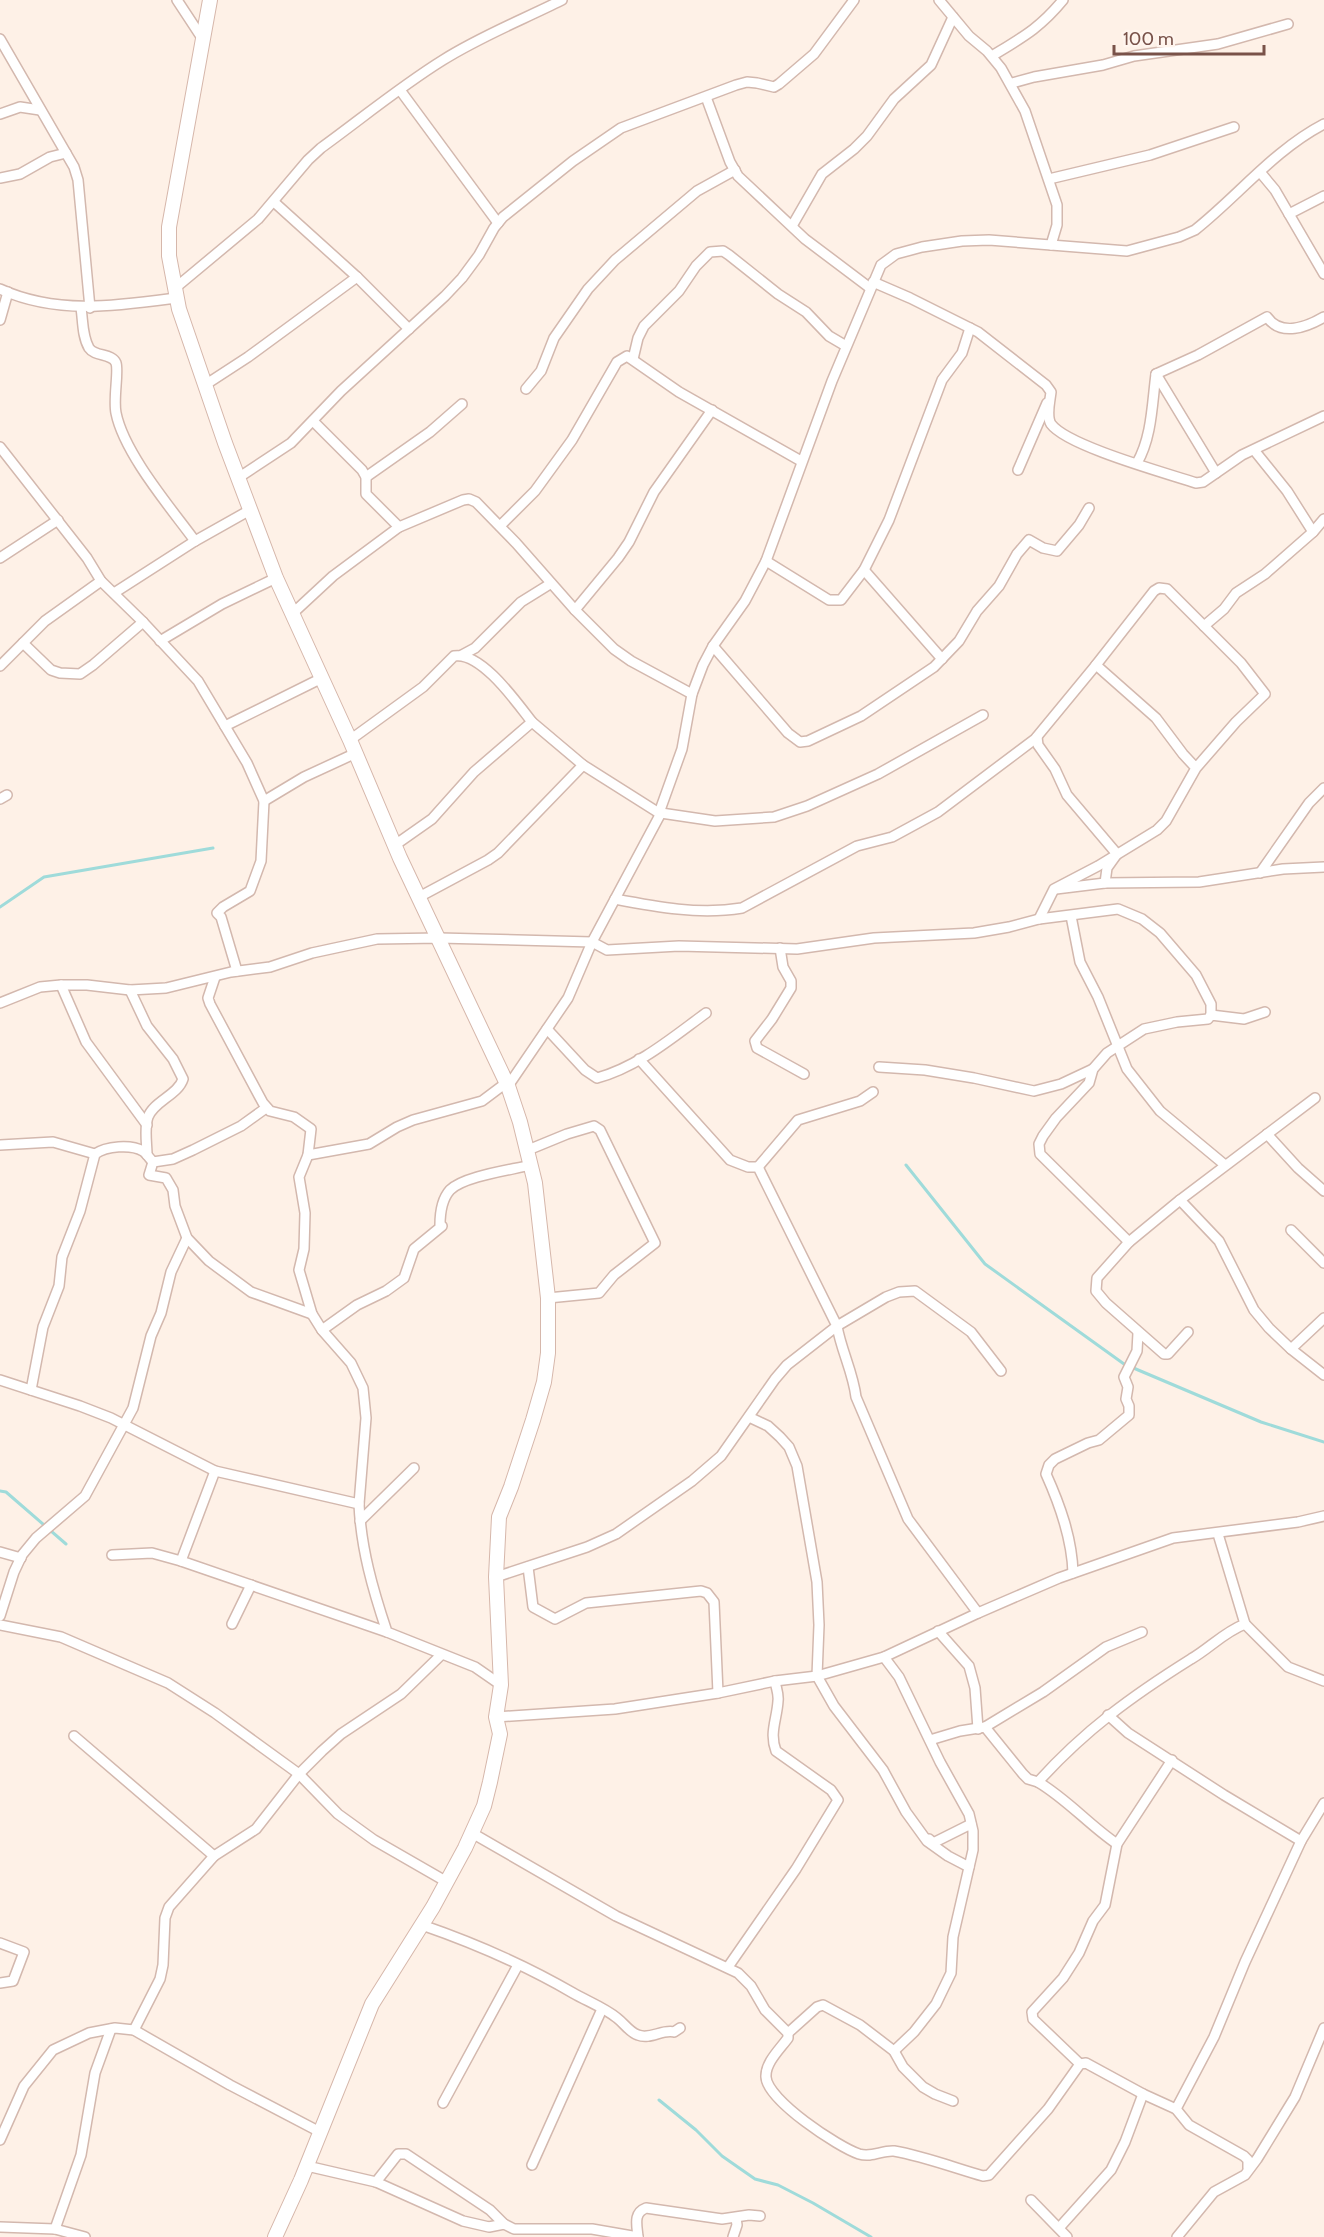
<svg xmlns="http://www.w3.org/2000/svg" width="1324" height="2237" font-family="Cabin,sans-serif">
	<rect width="100%" height="100%" fill="#fef1e7"/>
	<g fill="none" stroke-linecap="round" stroke-linejoin="round">
		<g stroke="#9fdbda" stroke-width="3">
			<polyline points="0,907 44,877 213,848"/>
			<polyline points="906,1165 985,1264 1124,1364 1261,1422 1324,1442"/>
			<polyline points="0,1491 6,1492 66,1544"/>
			<polyline points="659,2100 696,2130 722,2156 755,2179 778,2185 813,2203 871,2237"/>
		</g>
		<g stroke="#d3b8ae" stroke-width="12">
			<g id="street">
				<polyline points="177,0 202,38"/>
				<polyline points="939,0 969,36 987,51 1001,68 1025,111 1057,205 1057,225 1051,245"/>
				<polyline points="0,39 74,167 78,180 90,308"/>
				<path d="M992,56C1023,37 1040,28 1063,0"/>
				<polyline points="1012,83 1034,77 1103,65 1134,56 1218,44 1288,24"/>
				<polyline points="400,90 498,223"/>
				<polyline points="706,97 730,162 738,176 805,239 870,288"/>
				<polyline points="0,114 20,107 40,110"/>
				<polyline points="1260,172 1275,190 1324,274"/>
				<polyline points="0,178 20,174 50,157 66,153"/>
				<polyline points="1049,179 1150,155 1234,127"/>
				<polyline points="274,202 357,277 409,329"/>
				<polyline points="1289,214 1324,196"/>
				<polyline points="792,226 822,174 854,149 867,136 894,99 931,65 953,17"/>
				<path d="M873,282L910,298L978,332L1046,385L1051,392C1050,401 1046,416 1051,424C1067,446 1166,473 1196,483L1203,482L1242,455L1324,416"/>
				<path d="M0,289C57,315 116,306 176,298"/>
				<path d="M174,289L258,219L308,160L321,148C361,119 401,86 443,60C481,36 522,20 562,0"/>
				<path d="M81,308C83,320 82,336 89,348C95,357 112,353 116,363C119,371 113,399 116,413C124,453 170,507 195,541"/>
				<polyline points="0,320 8,292"/>
				<polyline points="633,359 638,338 644,326 679,291 696,266 710,252 723,251 729,255 778,294 806,312 829,336 846,346"/>
				<polyline points="1156,374 1216,473"/>
				<polyline points="205,385 248,357 357,277"/>
				<polyline points="526,389 541,371 554,338 588,289 615,260 697,191 735,170"/>
				<polyline points="313,421 362,470 366,477 366,494 399,527"/>
				<polyline points="0,447 87,558 101,581 143,622 198,681 247,763 264,801 261,861 250,891 223,907 217,913 221,917 237,971"/>
				<polyline points="1254,450 1287,491 1313,532"/>
				<path d="M1137,463C1152,437 1152,404 1156,374L1198,355L1267,317C1281,337 1307,327 1324,317"/>
				<polyline points="1018,470 1047,403"/>
				<polyline points="366,477 430,432 462,404"/>
				<polyline points="238,478 291,443 341,391 445,296 462,278 479,255 494,228 503,217 573,161 621,128 736,85 747,82 757,83 774,87 779,84 814,54 854,0"/>
				<polyline points="500,526 535,491 572,440 617,362 627,356 679,392 801,461"/>
				<polyline points="0,558 58,520"/>
				<polyline points="766,561 829,600 841,600 864,570 889,520 942,380 962,353 970,328"/>
				<polyline points="864,570 942,659"/>
				<polyline points="114,593 195,541 250,510"/>
				<polyline points="575,610 618,558 629,542 654,492 712,410"/>
				<polyline points="292,614 333,576 399,527 463,500 469,499 476,502 516,543 575,610 614,649 631,661 692,694"/>
				<polyline points="1204,626 1224,609 1236,593 1265,574 1313,532 1324,519"/>
				<polyline points="160,641 222,604 276,578"/>
				<polyline points="23,643 51,670 60,673 80,674 93,665 143,622"/>
				<polyline points="713,646 788,733 800,742 808,741 861,716 934,667 959,641 977,611 999,586 1017,554 1029,540 1043,548 1057,551 1079,525 1089,508"/>
				<polyline points="462,655 475,648 521,602 550,584"/>
				<polyline points="0,666 45,621 101,581"/>
				<polyline points="532,722 583,765 659,813"/>
				<polyline points="225,726 322,678"/>
				<polyline points="1037,737 1038,745 1055,769 1067,795 1117,854 1107,868 1105,883"/>
				<path d="M350,740L423,687L454,656C481,651 517,703 532,722L474,772L432,819L395,845"/>
				<polyline points="0,799 7,795"/>
				<polyline points="264,801 304,777 356,753"/>
				<polyline points="661,813 715,821 774,817 807,806 878,774 983,715"/>
				<polyline points="1260,873 1309,803 1324,788"/>
				<polyline points="1056,889 1105,883 1199,882 1283,869 1324,867"/>
				<polyline points="419,897 488,860 498,853 583,765"/>
				<path d="M615,899C657,907 699,915 742,908L857,846L892,837L938,812L1035,739L1096,665"/>
				<polyline points="1071,916 1080,962 1098,997 1127,1069 1160,1111 1225,1165"/>
				<polyline points="1039,919 1054,889 1098,866 1157,830 1166,821 1196,768 1236,722 1265,694 1241,663 1167,589 1159,588 1154,591 1096,665 1156,718 1183,754 1196,768"/>
				<polyline points="780,948 783,967 791,981 791,988 772,1019 755,1041 757,1048 804,1074"/>
				<polyline points="215,977 208,998 210,1004 263,1103 270,1111 294,1117 311,1129 308,1155 299,1177 305,1213 304,1249 299,1270 312,1314 322,1330 351,1363 363,1388 366,1418 359,1504"/>
				<polyline points="61,985 86,1042 147,1125"/>
				<path d="M130,990L147,1026L173,1059L183,1079C178,1095 154,1101 148,1117C144,1128 147,1144 147,1155"/>
				<polyline points="0,1003 40,987 61,985 87,985 130,990 166,988 231,972 270,967 312,953 377,939 439,938 592,942 607,950 679,946 797,949 874,938 974,933 1009,927 1039,919 1118,909 1142,919 1160,933 1196,975 1211,1004 1211,1015"/>
				<path d="M547,1029L585,1070L597,1078C638,1067 673,1037 706,1013"/>
				<polyline points="879,1067 925,1070 974,1078 1034,1091 1061,1084 1093,1069"/>
				<polyline points="266,1108 241,1126 193,1150 173,1159 153,1162 149,1175 166,1178 173,1190 175,1206 187,1238 209,1261 251,1292 312,1314"/>
				<polyline points="1267,1134 1298,1168 1324,1191"/>
				<polyline points="0,1145 53,1142 95,1154"/>
				<polyline points="528,1150 567,1134 594,1126 600,1130 655,1243 614,1275 599,1293 548,1298"/>
				<path d="M308,1155L369,1144L397,1127L413,1120L482,1101L502,1086H508L568,998L592,942L661,813H659L682,749L692,694L703,665L713,646L745,601L766,561L832,381L881,265L896,254L922,247L962,241L989,240L1127,251L1179,237L1195,230C1238,196 1274,150 1324,124"/>
				<polyline points="758,1167 798,1120 860,1101 873,1092"/>
				<polyline points="1180,1200 1219,1241 1254,1310 1269,1328 1291,1349 1324,1375"/>
				<polyline points="1291,1230 1324,1263"/>
				<polyline points="1129,1242 1040,1154 1039,1144 1043,1136 1056,1118 1089,1083 1093,1069 1107,1053 1144,1029 1177,1022 1208,1019 1211,1015 1244,1019 1265,1012"/>
				<path d="M322,1330L357,1305L386,1291L404,1278L414,1249L442,1226L440,1225C440,1213 442,1199 450,1190C464,1176 511,1170 531,1165"/>
				<polyline points="1188,1332 1168,1354 1164,1354 1106,1303 1096,1291 1097,1278 1129,1242 1180,1200 1315,1098"/>
				<polyline points="1291,1349 1324,1318"/>
				<path d="M0,1380L80,1406L111,1418L215,1471L359,1504C361,1549 373,1590 387,1632L475,1667L501,1685"/>
				<path d="M31,1390L43,1327L59,1286L62,1257L80,1211L95,1154C106,1146 131,1144 143,1151C147,1154 150,1159 153,1162"/>
				<polyline points="749,1417 768,1426 780,1437 789,1447 797,1466 817,1582 819,1625 817,1676 834,1706 883,1770 906,1812 927,1841 948,1856 969,1867"/>
				<polyline points="215,1471 181,1561 387,1632"/>
				<polyline points="360,1521 414,1468"/>
				<polyline points="0,1552 21,1558"/>
				<polyline points="112,1555 152,1553 181,1561"/>
				<polyline points="528,1567 533,1607 555,1619 586,1603 701,1591 707,1593 714,1602 718,1693"/>
				<path d="M1073,1573C1072,1538 1060,1505 1046,1474L1049,1465L1055,1459L1088,1443L1099,1440L1129,1415V1406L1126,1399L1128,1387L1124,1377L1137,1351L1138,1333"/>
				<polyline points="496,1577 587,1547 616,1534 692,1481 721,1456 775,1379 787,1365 837,1326 758,1167 748,1167 730,1160 639,1059"/>
				<path d="M978,1613L908,1519L856,1397C853,1372 841,1350 837,1326L886,1297L899,1292L915,1291L971,1332L1001,1371"/>
				<polyline points="0,1616 14,1572 22,1555 36,1538 85,1496 133,1408 151,1336 161,1313 171,1272 187,1238"/>
				<polyline points="232,1624 251,1585"/>
				<polyline points="1245,1624 1288,1667 1324,1681"/>
				<polyline points="0,1625 61,1637 168,1683 215,1713 299,1774 338,1814 374,1840 447,1882"/>
				<polyline points="938,1631 969,1666 975,1688 978,1729"/>
				<polyline points="884,1657 899,1677 940,1762 969,1814 973,1831 973,1850 953,1937 951,1973 936,2004 914,2032 894,2051"/>
				<polyline points="1108,1715 1128,1733 1224,1795 1301,1841"/>
				<polyline points="496,1717 615,1709 718,1693 775,1681 817,1676 884,1657 978,1613 1059,1578 1173,1538 1298,1522 1324,1516"/>
				<polyline points="985,1727 1043,1692 1106,1647 1142,1632"/>
				<polyline points="74,1736 214,1856"/>
				<path d="M930,1740L960,1731L985,1727L1023,1774L1028,1779L1038,1782C1085,1730 1132,1696 1191,1659C1210,1648 1224,1632 1245,1624L1218,1534"/>
				<path d="M1038,1782C1067,1799 1089,1825 1117,1844"/>
				<path d="M472,1833L616,1916L738,1973L751,1986L765,2010L788,2033V2038C780,2049 765,2063 766,2077C767,2100 838,2147 859,2154C872,2158 882,2150 894,2151C923,2156 955,2168 983,2176L989,2175L1048,2109L1080,2064L1086,2063L1143,2094L1176,2109L1189,2125L1244,2156L1248,2160V2168"/>
				<polyline points="929,1839 933,1843 971,1824"/>
				<path d="M422,1925C474,1943 525,1965 573,1993C587,2001 605,2008 617,2018C625,2024 629,2032 638,2035C650,2040 662,2029 674,2032L680,2028"/>
				<polyline points="0,1943 24,1952 13,1981 0,1983"/>
				<path d="M728,1967L796,1869L838,1800L831,1790L776,1751C769,1733 777,1719 778,1701C779,1694 776,1688 775,1681"/>
				<polyline points="134,2030 160,1979 163,1965 165,1918 169,1907 214,1856 256,1829 299,1774 322,1751 341,1734 401,1694 441,1655"/>
				<polyline points="788,2033 817,2007 823,2005 860,2025 894,2051 903,2067 923,2087 935,2094 953,2101"/>
				<polyline points="1080,2064 1033,2019 1032,2012 1063,1978 1079,1953 1093,1921 1105,1905 1117,1844 1172,1760"/>
				<polyline points="443,2103 518,1965"/>
				<polyline points="1176,2109 1214,2037 1245,1962 1301,1841 1324,1803"/>
				<polyline points="0,2140 24,2086 53,2050 89,2033 115,2028 134,2030 230,2085 320,2132"/>
				<polyline points="532,2165 602,2009"/>
				<polyline points="307,2166 376,2182 463,2221 489,2227 504,2224 514,2229 592,2229 638,2237"/>
				<polyline points="376,2182 398,2154 406,2154 490,2210 504,2224"/>
				<polyline points="1031,2200 1067,2237"/>
				<polyline points="0,2227 55,2229 85,2237"/>
				<polyline points="1059,2228 1111,2170 1125,2142 1143,2094"/>
				<polyline points="55,2229 81,2155 95,2073 111,2029"/>
				<path d="M638,2237C637,2225 633,2213 646,2208L722,2219L749,2215L760,2216"/>
				<polyline points="733,2237 737,2225 736,2218"/>
				<polyline points="1177,2237 1214,2192 1245,2175 1257,2159 1295,2097 1324,2028"/>
			</g>
		</g>
		<g stroke="#d6b7ab" stroke-width="16">
			<polyline id="secondary" points="210,0 169,227 169,256 179,309 225,443 276,578 350,740 400,858 508,1086 520,1122 535,1183 548,1298 548,1353 544,1382 533,1420 511,1487 499,1517 496,1577 501,1685 496,1717 500,1734 490,1782 484,1806 465,1848 433,1907 372,2004 301,2180 275,2237"/>
		</g>
		<use href="#street" stroke="#fff" stroke-width="9"/>
		<use href="#secondary" stroke="#fff" stroke-width="14"/>
	</g>
	<path d="M1114 45v9h150v-9" fill="none" stroke="#795249" stroke-width="3"/>
	<text x="1123" y="45" font-size="18" fill="#795249" stroke="#fff5ee" stroke-width="4.5" paint-order="stroke">100 m</text>
</svg>
